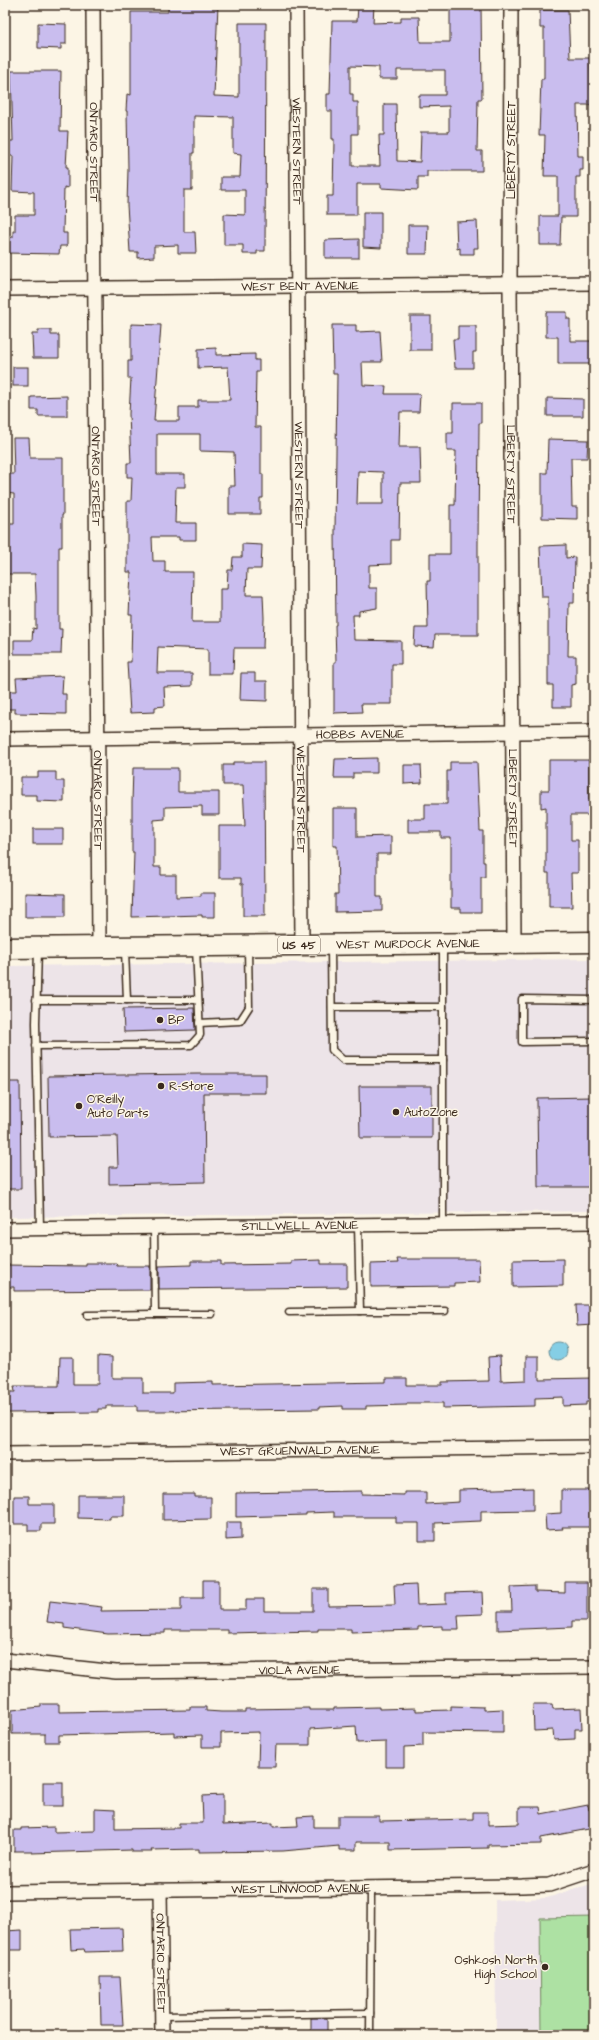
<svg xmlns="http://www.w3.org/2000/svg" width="599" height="2040" font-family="'Architects Daughter',sans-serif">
	<rect width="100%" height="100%" fill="#fcf5e5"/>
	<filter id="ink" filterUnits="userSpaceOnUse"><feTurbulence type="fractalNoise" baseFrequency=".025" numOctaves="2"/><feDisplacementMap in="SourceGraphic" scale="8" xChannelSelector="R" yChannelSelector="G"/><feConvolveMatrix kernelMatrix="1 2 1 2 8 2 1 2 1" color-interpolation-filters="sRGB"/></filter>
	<g filter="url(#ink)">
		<g fill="#ede4e8">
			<polygon points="594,959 594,1211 5,1217 5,966"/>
			<polygon points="594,1883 594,2035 496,2035 495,1900 547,1898"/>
		</g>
		<polygon fill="#ade1a3" stroke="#748660" points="594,1917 594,2035 541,2035 540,1918"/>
		<circle fill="#85cee5" stroke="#678c95" cx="558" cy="1351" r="9"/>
		<g fill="#c9bdee" stroke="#3b2a1e" fill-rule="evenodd">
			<polygon points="168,5 218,5 214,96 239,97 239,23 266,23 265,251 257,251 257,254 243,254 243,245 224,245 224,214 245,215 245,190 221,190 221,177 240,177 241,154 233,153 233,117 194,116 194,153 192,153 192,190 184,190 184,232 195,232 196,253 178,253 178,245 154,246 154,257 138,258 138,252 130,252 127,205 128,169 127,111 126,111 127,94 131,95 131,12 168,12"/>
			<path d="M358,5H374L373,23L401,22V17H419L420,42H450V5H481L482,99H478L477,151H482V171H427V177H418V190L381,188V184H357V215H327V196H333L334,139H332V111H327V94H330L332,21H357ZM350,66L379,67V79H397V70H445V95H419V107L449,106V132H421L420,162L397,161L396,104H384V135H379L380,166H352V134H358V102H353V94H350Z"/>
			<polygon points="540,10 568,10 570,58 590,58 591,90 594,89 594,105 577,105 578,156 583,156 583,170 580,170 580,177 576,177 576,217 561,217 560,245 540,245 540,216 558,216 558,176 544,176 545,135 539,135 541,79 544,79 544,28 540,28"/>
			<polygon points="38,23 66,24 66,44 61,44 61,49 38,48"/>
			<polygon points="11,71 61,71 60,131 68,131 66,167 68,167 68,188 64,187 63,233 67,233 67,246 60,246 59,254 5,253 5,238 13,237 13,231 15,231 15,215 34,215 34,192 12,191 13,156 5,156 5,141 13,141"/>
			<polygon points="363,212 381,212 381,248 363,247"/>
			<polygon points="477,221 478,248 474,248 474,254 460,254 460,248 457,249 456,222"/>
			<polygon points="408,225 428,225 427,254 408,254"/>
			<polygon points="359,239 359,258 325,258 325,240"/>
			<polygon points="546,312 567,312 567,319 570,319 570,341 594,341 594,364 558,364 558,337 546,337"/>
			<rect x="410" y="316" width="21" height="34"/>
			<polygon points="131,324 161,325 154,421 179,421 179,407 198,407 198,400 230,400 228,367 198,368 198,349 216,348 216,355 255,354 255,360 259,360 259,372 256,372 255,427 261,427 261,474 263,474 263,498 260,498 260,514 229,514 229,486 235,486 234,452 200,451 200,434 157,434 157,474 185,474 185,487 176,487 175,523 196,523 196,540 179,540 179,537 152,537 153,561 165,561 165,572 193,572 192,622 220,622 220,589 227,589 228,570 232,570 233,557 242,557 242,544 262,545 261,569 247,569 246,595 263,595 264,618 263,648 234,648 233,674 208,674 208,649 158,647 157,673 192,673 192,686 164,687 165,706 155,707 155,712 130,713 127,662 131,662 132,615 129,615 131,572 127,572 127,501 131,501 132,477 127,477 127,463 131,463 129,414 131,378 128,378 128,361 131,361"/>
			<path d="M332,325H356V332L380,331L382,362H362L363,385L386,386L385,394H420L419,412H400L399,447H420L421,483H400L399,540H391V564L369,565V588H377V608L359,611V615H353L354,640L401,641V664H392V704H361L362,712L334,713V662H336L335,625H336L335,532L337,374H333ZM358,471L383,472V504H357Z"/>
			<polygon points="458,326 476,326 476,352 473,352 473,368 455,368 453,339 458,339"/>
			<polygon points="38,330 51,330 51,335 59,335 59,358 33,358 32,334 38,334"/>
			<rect x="13" y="367" width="15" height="19"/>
			<polygon points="67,396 67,416 38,416 38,410 31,410 31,397"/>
			<polygon points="547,398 583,399 583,416 547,416"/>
			<polygon points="453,403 481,403 481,423 479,423 478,545 478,635 435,635 434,647 414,646 415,628 428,628 427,581 430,581 430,554 450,554 450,505 455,505 456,451 447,451 447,433 453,433"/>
			<polygon points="13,438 29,438 30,458 63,458 63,515 62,515 62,547 59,547 59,629 62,629 61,654 14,654 14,640 32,640 33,628 36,629 36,596 35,574 5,574 5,524 14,524 14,494 5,493 5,474 14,474"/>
			<polygon points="548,439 588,440 587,458 571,458 572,507 577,507 577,519 542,518 542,473 547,473"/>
			<polygon points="566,545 566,558 575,557 574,603 569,603 568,656 576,656 576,684 571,685 571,707 553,707 553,685 548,685 548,597 542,597 540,546"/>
			<polygon points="241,673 255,673 255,681 267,681 267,701 240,700"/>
			<polygon points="63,676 62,694 66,694 66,714 15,713 15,709 5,709 5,691 17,691 16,678"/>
			<polygon points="377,758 377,773 353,773 353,778 334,778 335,759"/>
			<polygon points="549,760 589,760 589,800 594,800 594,815 571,815 571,840 578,840 578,873 571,873 572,907 549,907 549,873 546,873 546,807 541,808 541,790 549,790"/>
			<polygon points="233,762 264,762 265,916 243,916 243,884 241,884 241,878 219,878 219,826 245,826 243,785 223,785 223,765 233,765"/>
			<polygon points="450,762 477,762 480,831 483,831 483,862 485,862 485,877 481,877 481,912 461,912 461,908 451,908 451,838 441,838 441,832 408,832 408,819 425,819 425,804 447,804 447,771 450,771"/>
			<polygon points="404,765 421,765 422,783 404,784"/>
			<polygon points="133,768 178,768 178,792 219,792 219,815 202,815 202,806 165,807 165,819 154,820 154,867 161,867 161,875 176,875 176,897 201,896 201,893 215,893 215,917 202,917 202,915 132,917 134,852 132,852 132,802"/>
			<polygon points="38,772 56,772 56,781 64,781 64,802 37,801 37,795 21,795 21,777 38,777"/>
			<polygon points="333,808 357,808 357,837 391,836 391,854 377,854 377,897 382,897 382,911 335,912 335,894 338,894 337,846 333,846"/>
			<rect x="33" y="829" width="30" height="15"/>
			<polygon points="25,893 65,894 65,917 25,917"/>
			<polygon points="194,1008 195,1030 124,1032 123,1009"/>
			<polygon points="197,1074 266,1074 266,1093 204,1093 205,1182 109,1184 109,1167 118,1167 117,1136 49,1137 48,1076"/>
			<polygon points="5,1082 20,1082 21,1189 5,1189"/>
			<polygon points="359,1086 432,1086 432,1138 360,1138"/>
			<polygon points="594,1097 594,1187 538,1187 537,1098"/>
			<polygon points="397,1259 479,1259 480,1282 454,1283 454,1286 371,1287 371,1264 398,1263"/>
			<polygon points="563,1259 563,1286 513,1287 513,1260"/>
			<polygon points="321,1260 321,1264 347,1264 347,1287 159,1289 159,1266 191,1265 191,1261 221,1261 221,1265 291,1264 291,1261"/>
			<polygon points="86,1263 116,1263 117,1266 150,1266 150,1290 14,1291 14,1287 5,1287 5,1265 86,1266"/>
			<polygon points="576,1305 592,1305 593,1325 577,1326"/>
			<polygon points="98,1356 112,1357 112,1378 143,1378 143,1393 173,1393 173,1383 213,1382 213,1385 386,1382 386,1378 407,1378 407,1385 442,1385 442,1382 489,1381 488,1357 500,1356 501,1381 526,1380 526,1356 539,1356 539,1379 594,1378 594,1402 586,1402 586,1405 563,1406 563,1397 535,1398 535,1406 443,1408 443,1403 407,1403 407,1405 366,1406 366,1409 343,1409 343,1406 319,1407 319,1409 160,1411 137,1411 137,1406 106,1406 106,1409 98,1409 98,1412 7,1413 6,1392 15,1392 14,1386 59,1386 60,1357 73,1357 73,1384 98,1384"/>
			<polygon points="533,1488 533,1510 481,1511 481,1521 435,1523 435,1541 419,1541 419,1523 396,1523 396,1517 334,1517 334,1512 306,1513 306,1515 236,1517 236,1493 362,1491 362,1494 404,1495 404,1492 426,1492 426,1504 459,1502 459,1490"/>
			<polygon points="561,1490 589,1490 590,1527 562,1527 563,1529 546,1530 545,1514 561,1513"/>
			<polygon points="163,1494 195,1494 195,1497 211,1497 211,1519 163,1520"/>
			<polygon points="78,1495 124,1495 124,1516 110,1516 110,1519 78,1518"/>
			<polygon points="14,1496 29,1496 29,1504 54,1504 54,1524 41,1524 41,1531 28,1531 28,1524 14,1524"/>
			<polygon points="226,1522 241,1522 241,1539 226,1540"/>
			<polygon points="203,1581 219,1581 219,1610 246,1610 246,1599 264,1599 264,1611 313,1611 313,1589 328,1589 328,1606 395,1605 394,1585 416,1584 417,1605 446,1604 446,1593 482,1592 483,1614 458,1615 459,1629 442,1629 442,1626 418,1627 418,1630 382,1631 351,1632 351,1629 318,1629 318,1631 227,1633 227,1630 165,1630 165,1633 108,1634 64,1628 64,1624 47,1622 50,1601 102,1607 101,1611 181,1610 181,1598 203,1598"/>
			<polygon points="565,1583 587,1583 587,1621 572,1621 572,1627 498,1630 498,1611 512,1611 511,1587 535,1586 535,1592 565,1593"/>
			<polygon points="41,1704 59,1704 59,1712 190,1710 190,1707 206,1707 206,1711 221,1712 245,1712 245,1709 309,1708 309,1710 334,1710 334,1708 379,1707 379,1709 416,1708 416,1711 451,1710 451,1706 484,1707 484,1710 503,1709 503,1733 423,1732 423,1746 404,1747 404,1767 386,1767 386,1742 357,1743 356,1726 310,1729 310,1745 276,1745 275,1767 258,1767 259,1732 221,1733 221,1747 202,1747 202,1735 174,1736 174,1732 59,1735 59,1742 45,1742 45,1734 12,1734 12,1710 41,1707"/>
			<polygon points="533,1704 552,1704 553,1709 581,1708 582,1729 575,1729 575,1739 554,1740 553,1730 534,1731"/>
			<rect x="43" y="1782" width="20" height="24"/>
			<polygon points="223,1795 223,1825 273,1823 273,1827 298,1826 297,1817 314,1816 314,1827 338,1827 338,1816 379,1816 379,1821 473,1819 473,1812 488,1812 488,1825 519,1824 519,1807 540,1807 541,1814 588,1805 589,1810 594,1809 594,1828 541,1838 541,1844 488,1845 488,1848 390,1850 390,1842 356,1842 356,1850 339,1850 339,1846 283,1851 199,1852 199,1849 151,1850 152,1852 132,1852 132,1850 31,1853 31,1851 14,1851 14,1830 21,1830 21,1828 54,1827 54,1832 95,1831 95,1809 115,1810 115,1829 179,1828 179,1823 203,1823 202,1796"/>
			<polygon points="122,1928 123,1951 85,1952 84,1949 71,1950 70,1929"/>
			<polygon points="22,1930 22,1950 5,1950 5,1931"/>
			<polygon points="100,1977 120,1977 123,2025 101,2025"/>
			<rect x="311" y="2018" width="16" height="17"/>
		</g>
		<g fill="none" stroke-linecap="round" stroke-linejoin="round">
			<g stroke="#3b2a1e" stroke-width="9">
				<g id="lane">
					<polyline points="331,946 332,1050 343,1060 443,1060"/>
					<polyline points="38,950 36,1023 40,1228"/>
					<polyline points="125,950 127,1000"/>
					<polyline points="36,1000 198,1000"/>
					<polyline points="594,1000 522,999 522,1042 594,1041"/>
					<polyline points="332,1007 443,1007"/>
					<polyline points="199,1023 240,1021 249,1007 248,948"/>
					<polyline points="36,1046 191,1045 200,1035 196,948"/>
					<polyline points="358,1225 360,1311 445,1311"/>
					<polyline points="443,1225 443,946"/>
					<polyline points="154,1227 155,1314 212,1314"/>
					<polyline points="289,1312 360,1311"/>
					<polyline points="87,1315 155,1314"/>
					<polyline points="161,2016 370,2013"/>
					<polyline points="370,2035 371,1888"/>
				</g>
			</g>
			<g stroke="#3b2a1e" stroke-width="16">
				<g id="street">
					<path id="s1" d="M93,5L99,946"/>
					<path id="s2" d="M296,5L302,945"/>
					<path id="s3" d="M511,5L510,283L514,943"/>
					<path id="s4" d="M5,289L594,283"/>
					<path id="s5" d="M5,739L594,731"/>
					<path id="s6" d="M5,1229L594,1222"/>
					<path id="s7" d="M5,1454L594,1447"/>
					<path id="s8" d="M5,1660L116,1672L594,1667"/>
					<path id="s9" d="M160,1890L162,2035"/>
					<path id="s10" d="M5,1892L522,1886L549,1885L594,1870"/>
				</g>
			</g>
			<g stroke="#3b2a1e" stroke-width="23">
				<g id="primary">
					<path id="s11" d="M5,948L594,942"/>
				</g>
			</g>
			<use href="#lane" stroke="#fcf5e5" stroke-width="6"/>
			<use href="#street" stroke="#fcf5e5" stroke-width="13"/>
			<use href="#primary" stroke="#fcf5e5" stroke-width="20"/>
		</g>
	</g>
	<g fill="#3b2a1e" stroke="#fcf5e5" stroke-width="1.5">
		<circle cx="160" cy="1020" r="4"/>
		<circle cx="161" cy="1086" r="4"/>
		<circle cx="79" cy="1106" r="4"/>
		<circle cx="396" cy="1112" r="4"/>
		<circle cx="545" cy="1967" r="4"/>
	</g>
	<g text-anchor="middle" stroke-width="3" stroke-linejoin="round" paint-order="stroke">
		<rect fill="#fcf5e5" stroke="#75675a" stroke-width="1" x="278" y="936" width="42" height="18" rx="3"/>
		<g font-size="11" font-weight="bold" fill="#3b2a1e">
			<text x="299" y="949">US 45</text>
		</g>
		<g font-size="12" fill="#3b2a1e" stroke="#fcf5e5">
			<text transform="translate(511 150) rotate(-90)" y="4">LIBERTY STREET</text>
			<text dy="4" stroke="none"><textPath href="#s2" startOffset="146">WESTERN STREET</textPath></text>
			<text dy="4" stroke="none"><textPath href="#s1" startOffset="147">ONTARIO STREET</textPath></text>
			<text dy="4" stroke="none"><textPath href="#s4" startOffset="295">WEST BENT AVENUE</textPath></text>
			<text dy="4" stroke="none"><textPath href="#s3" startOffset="469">LIBERTY STREET</textPath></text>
			<text dy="4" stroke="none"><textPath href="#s2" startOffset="470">WESTERN STREET</textPath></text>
			<text dy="4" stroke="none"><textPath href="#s1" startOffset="471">ONTARIO STREET</textPath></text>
			<text dy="4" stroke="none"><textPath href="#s5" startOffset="355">HOBBS AVENUE</textPath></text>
			<text dy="4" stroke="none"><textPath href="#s3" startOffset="793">LIBERTY STREET</textPath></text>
			<text dy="4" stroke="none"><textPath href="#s2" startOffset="794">WESTERN STREET</textPath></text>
			<text dy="4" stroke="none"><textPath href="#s1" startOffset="795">ONTARIO STREET</textPath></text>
			<text dy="4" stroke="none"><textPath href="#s11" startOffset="403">WEST MURDOCK AVENUE</textPath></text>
			<text dy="4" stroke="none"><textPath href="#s6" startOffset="295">STILLWELL AVENUE</textPath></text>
			<text dy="4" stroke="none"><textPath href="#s7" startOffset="295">WEST GRUENWALD AVENUE</textPath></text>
			<text dy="4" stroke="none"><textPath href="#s8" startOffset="295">VIOLA AVENUE</textPath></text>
			<text dy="4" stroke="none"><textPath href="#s10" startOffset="296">WEST LINWOOD AVENUE</textPath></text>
			<text dy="4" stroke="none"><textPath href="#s9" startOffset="73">ONTARIO STREET</textPath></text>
		</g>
		<g font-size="12" fill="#3b2a1e" stroke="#fcf5e5" text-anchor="start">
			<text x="168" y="1024">BP</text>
			<text x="169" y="1090">R-Store</text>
			<text x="87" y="1103">O'Reilly<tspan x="87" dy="14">Auto Parts</tspan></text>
			<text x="404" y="1116">AutoZone</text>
			<text x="537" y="1964" text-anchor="end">Oshkosh North<tspan x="537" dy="14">High School</tspan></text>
		</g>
	</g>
	<rect width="599" height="2040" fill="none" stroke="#fcf5e5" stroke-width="20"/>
	<rect x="10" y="10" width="579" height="2020" fill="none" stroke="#3b2a1e" stroke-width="1.5" filter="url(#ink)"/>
</svg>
